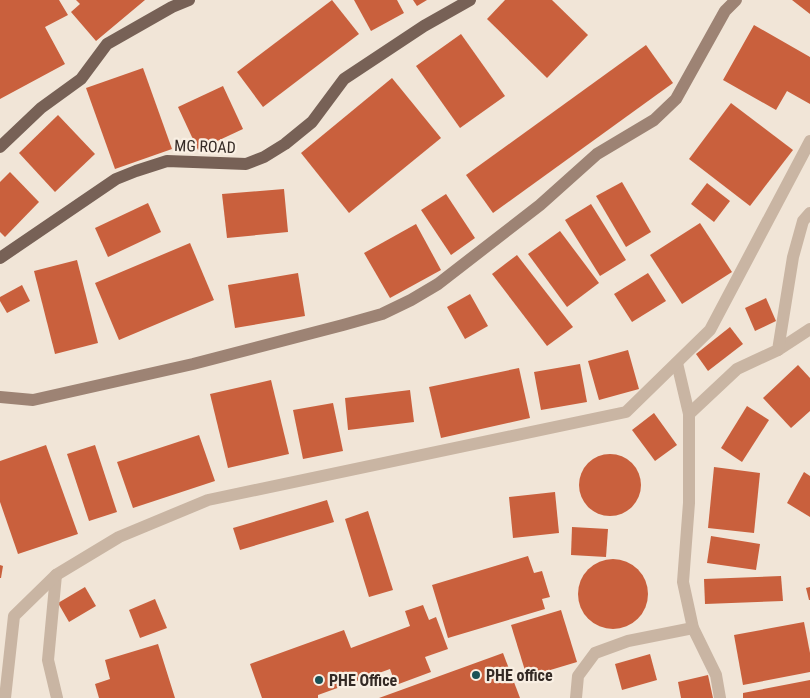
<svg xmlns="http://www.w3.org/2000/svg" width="810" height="698" font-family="'Roboto Condensed',sans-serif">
	<rect width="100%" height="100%" fill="#f1e5d7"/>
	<g fill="#c9603d">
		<polygon points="0,0 59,0 68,15 45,27 65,64 0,99"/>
		<polygon points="76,0 145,0 96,41 71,12 80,4"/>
		<polygon points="332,0 359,34 263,107 237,72"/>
		<polygon points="354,0 397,0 404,13 371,31"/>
		<polygon points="413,0 427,0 417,6"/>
		<polygon points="505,0 552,0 588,35 547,78 487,19"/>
		<polygon points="792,0 810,0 810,14"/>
		<polygon points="754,25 810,57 810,104 787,91 776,110 723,80"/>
		<polygon points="461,34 505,96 460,128 416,66"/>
		<polygon points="646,45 673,83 493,213 466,175"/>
		<polygon points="143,68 172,149 115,169 86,88"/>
		<polygon points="392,78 441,138 349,213 301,153"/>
		<polygon points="223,86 243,129 198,150 178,107"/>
		<polygon points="731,103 793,150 750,206 689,159"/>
		<polygon points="58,115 95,154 55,192 19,153"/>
		<polygon points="10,172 39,202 5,237 0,232 0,182"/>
		<polygon points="622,182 651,232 626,247 596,196"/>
		<polygon points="707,183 730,201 714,222 691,204"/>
		<polygon points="284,189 288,232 227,238 222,194"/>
		<polygon points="446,194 475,238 451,255 421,210"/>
		<polygon points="148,203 161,232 108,257 95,228"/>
		<polygon points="591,204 626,260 600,276 565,220"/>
		<polygon points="700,223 732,272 682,304 650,255"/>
		<polygon points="416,224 441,270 390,298 364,253"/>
		<polygon points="560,231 599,283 567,307 528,254"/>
		<polygon points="190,243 214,300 119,340 95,283"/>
		<polygon points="517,255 573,327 547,346 492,274"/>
		<polygon points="77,260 98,343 55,354 34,271"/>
		<polygon points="298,273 305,316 235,328 228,285"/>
		<polygon points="648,273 666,301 632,322 614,294"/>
		<polygon points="22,285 30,301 7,313 0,301 0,297"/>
		<polygon points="470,294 488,326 465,339 447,307"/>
		<polygon points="766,298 776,321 755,331 745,308"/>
		<polygon points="730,327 743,344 708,371 696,354"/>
		<polygon points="628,350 639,389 599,400 588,361"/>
		<polygon points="580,364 587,402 541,410 534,372"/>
		<polygon points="798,365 810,378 810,411 791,428 763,398"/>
		<polygon points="519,368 530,418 441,438 429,387"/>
		<polygon points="271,380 289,454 228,468 210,394"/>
		<polygon points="410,390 414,422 348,430 345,398"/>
		<polygon points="333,403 343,451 303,459 293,410"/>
		<polygon points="747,406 769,420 742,462 721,448"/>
		<polygon points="654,413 677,445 655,461 632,430"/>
		<polygon points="199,435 215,481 133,508 117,462"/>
		<polygon points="46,445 78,534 18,554 0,502 0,461"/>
		<polygon points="95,445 117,512 89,521 67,454"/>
		<circle cx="610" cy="485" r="31"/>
		<polygon points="714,467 760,473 754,533 708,528"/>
		<polygon points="804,472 810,476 810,517 787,503"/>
		<polygon points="555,492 559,533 513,538 509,497"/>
		<polygon points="327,500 334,522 240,550 233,528"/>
		<polygon points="368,511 393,590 369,597 345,519"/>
		<polygon points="572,527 608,529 606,557 571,555"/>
		<polygon points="711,536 760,544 756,570 707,563"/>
		<polygon points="528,556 534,573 542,571 550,597 542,599 545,609 448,638 432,585"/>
		<circle cx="613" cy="594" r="35"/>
		<polygon points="0,565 3,566 1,578 0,578"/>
		<polygon points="781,576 783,601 705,604 704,579"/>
		<polygon points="85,587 96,606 69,622 58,603"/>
		<polygon points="810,587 810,600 809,600 806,588"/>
		<polygon points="155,599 167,628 140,638 129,610"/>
		<polygon points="423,605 429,620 436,617 448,649 425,657 431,672 396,685 390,669 318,695 318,698 262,698 250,664 344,630 351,648 410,626 405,611"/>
		<polygon points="561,610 577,662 527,677 511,625"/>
		<polygon points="804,622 810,653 810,672 743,685 734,635"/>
		<polygon points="158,644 175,698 99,698 95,684 110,679 105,660"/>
		<polygon points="503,653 520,698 379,698"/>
		<polygon points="650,654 657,680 622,690 615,664"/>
		<polygon points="708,675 713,698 681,698 678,682"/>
		<polygon points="810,680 810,698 743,698 743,693"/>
	</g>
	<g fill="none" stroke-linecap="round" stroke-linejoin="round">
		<g stroke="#c9b5a3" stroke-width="12">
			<polyline points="56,575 48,660 57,698"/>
			<polyline points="576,698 578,676 595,653 628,641 693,628"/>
		</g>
		<g stroke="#c9b5a3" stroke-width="12">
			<polyline points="778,350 810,329"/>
			<polyline points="677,363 689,414 689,503 683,582 693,628 716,675 720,698"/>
			<polyline points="689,414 737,369 778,350 793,257 803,221 810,213"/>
			<polyline points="5,698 14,616 56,575 119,537 208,500 626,412 710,330 810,141"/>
		</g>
		<polyline stroke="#9d8374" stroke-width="12" points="0,397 33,400 193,364 343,325 382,314 411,300 438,284 540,205 597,154 654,120 676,99 725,11 736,0"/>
		<g stroke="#776156" stroke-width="12">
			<polyline points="0,147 41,108 81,79 107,44 172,7 189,0"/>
			<polyline points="0,258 116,179 136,171 167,161 246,164 264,157 285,144 312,122 344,79 424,26 470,0"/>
		</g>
	</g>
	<g fill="#1a5256" stroke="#f9efe3" stroke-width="2">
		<circle cx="476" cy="675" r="5"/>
		<circle cx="319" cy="680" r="5"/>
	</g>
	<g text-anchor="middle" stroke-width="4.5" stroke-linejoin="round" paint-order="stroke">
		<g font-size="16" fill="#342a25" stroke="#f9efe3">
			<text transform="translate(205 146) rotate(2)" y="6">MG ROAD</text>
		</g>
		<g font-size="16" font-weight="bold" fill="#342a25" stroke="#f9efe3" text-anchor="start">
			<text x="486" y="681">PHE office</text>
			<text x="329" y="686">PHE Office</text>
		</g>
	</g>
</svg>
